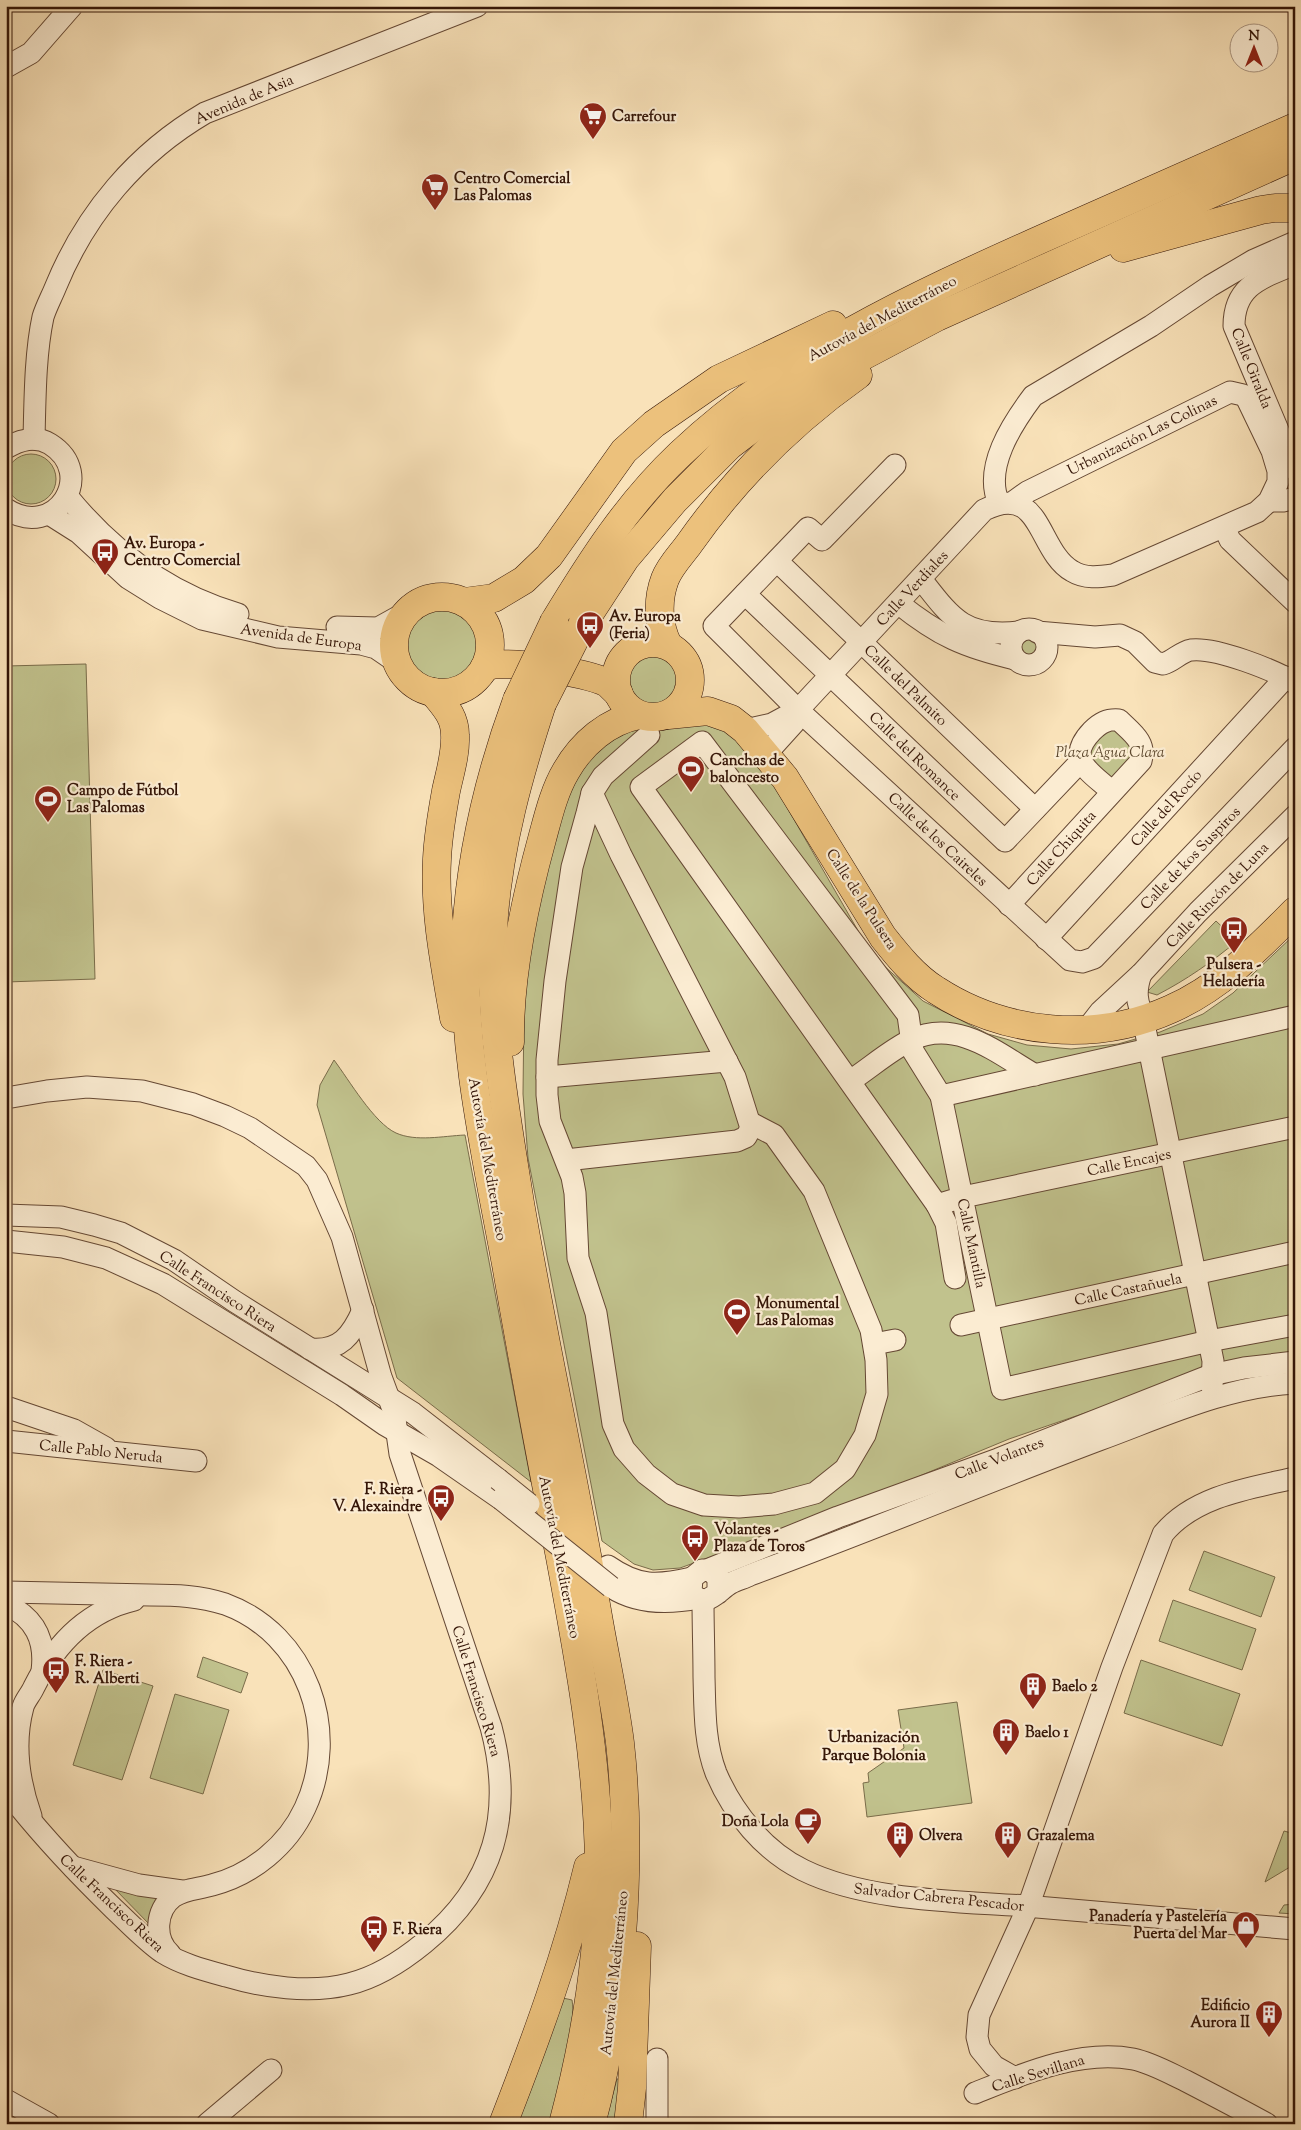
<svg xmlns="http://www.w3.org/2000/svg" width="1301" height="2130" font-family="'Sorts Mill Goudy',serif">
	<rect width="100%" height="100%" fill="#f9e2b9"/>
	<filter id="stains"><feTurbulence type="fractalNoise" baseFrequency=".004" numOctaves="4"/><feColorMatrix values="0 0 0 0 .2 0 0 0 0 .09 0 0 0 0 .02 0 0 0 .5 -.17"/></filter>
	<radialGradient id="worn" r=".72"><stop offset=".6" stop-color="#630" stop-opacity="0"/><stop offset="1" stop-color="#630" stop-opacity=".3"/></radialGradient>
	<g fill="#c1c28d" stroke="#7a6c4a">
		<circle cx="31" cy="479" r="25"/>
		<circle cx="440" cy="644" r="37"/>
		<circle cx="1029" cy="649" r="11"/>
		<circle cx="656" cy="680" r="28"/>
		<polygon points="86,664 95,979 6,982 6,666"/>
		<polygon points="702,719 722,728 741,742 773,783 872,955 923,1001 988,1034 1027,1045 1071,1049 1118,1044 1160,1032 1203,1014 1233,993 1295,934 1295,1354 1213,1369 1009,1439 811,1521 680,1568 653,1570 634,1564 602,1541 528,1158 523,1094 524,1009 532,929 572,776 593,749 632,725 657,725"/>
		<polygon points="1104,721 1140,741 1112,792 1079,752"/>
		<path d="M1216,921L1237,941C1212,962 1186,980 1157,995L1147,992Z"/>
		<path d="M334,1060C349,1080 374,1123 396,1133C416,1142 443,1136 465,1135L531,1482L397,1378L317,1105L320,1085Z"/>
		<polygon points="1204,1551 1275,1577 1261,1617 1189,1590"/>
		<polygon points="1173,1600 1256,1629 1242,1670 1159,1641"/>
		<polygon points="203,1657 248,1673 241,1693 197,1677"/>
		<polygon points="1141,1660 1240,1694 1222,1746 1124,1713"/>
		<polygon points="103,1670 153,1686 122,1780 73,1765"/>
		<polygon points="175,1694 229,1710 203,1794 150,1778"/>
		<polygon points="957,1702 972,1803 867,1817 863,1783 869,1782 868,1773 904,1748 898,1710"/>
		<polygon points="10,1724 12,1779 6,1776 6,1725"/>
		<polygon points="1284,1831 1295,1834 1295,1864 1265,1882"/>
		<polygon points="112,1886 160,1897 150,1925"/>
		<polygon points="1295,1904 1295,1914 1279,1913 1284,1905"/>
		<path d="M563,1998L572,2000C577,2023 557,2099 550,2124H514Z"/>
		<polygon points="617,2079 626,2079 624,2124 605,2124"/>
	</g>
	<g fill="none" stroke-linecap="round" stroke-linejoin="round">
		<g stroke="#654834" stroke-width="23">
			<g id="minor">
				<polyline points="6,67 31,53 72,6"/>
				<path d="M1295,264C1262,278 1234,285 1234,326L1295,470"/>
				<path d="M34,439C35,401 35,354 43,317C46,307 52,296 56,286C86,213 137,153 205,113L477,6"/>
				<path d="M6,448C20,440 35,435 50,444C98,474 55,541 6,509"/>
				<polyline points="895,465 822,540 808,528 714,626 798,710 1070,960 1082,962 1094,958 1295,748"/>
				<path d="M67,496C112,551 169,594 238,614"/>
				<polyline points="1269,501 1283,501 1295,498"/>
				<path d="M999,503C983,468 1012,424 1033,396L1151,326L1210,286L1254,260L1295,242"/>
				<polyline points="49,514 79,533 128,578 160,598 202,619 278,637 361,644 376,648 392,659 399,668"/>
				<polyline points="1224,527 1230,540 1295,602"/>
				<polyline points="777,561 1035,809"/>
				<path d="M921,579C952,619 965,638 1019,632"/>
				<polyline points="745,594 1005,841 1081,761"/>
				<path d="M898,603C939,636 964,647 1015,659"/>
				<polyline points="337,627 378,628 405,613"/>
				<circle cx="1029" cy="647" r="18"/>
				<path d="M1037,632L1095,637L1120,635L1135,642L1155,662L1163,664C1174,661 1180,652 1191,650C1216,647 1274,670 1295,683"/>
				<path d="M745,730L772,724L798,710L984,510C1042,481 1037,551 1072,571C1085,579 1099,577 1113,575L1257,512L1269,501L1278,482V471L1272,451L1247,399L1243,395L1230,392L1027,492L1013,502"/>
				<polyline points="649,735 603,776 592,793 587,813 572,867 555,981 547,1060 547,1095 550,1121 572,1177 575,1193 578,1258 596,1313 613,1424 624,1449 646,1474 672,1494 704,1505 739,1507 774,1504 815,1493 845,1469 865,1435 877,1394 876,1360 871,1330 814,1191 774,1135 751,1123"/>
				<polyline points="766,754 794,723 798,710"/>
				<path d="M1009,905L1141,761C1147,742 1131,732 1119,720C1107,719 1100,723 1092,731C1064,760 1091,772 1112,792"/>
				<polyline points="1046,939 1286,677"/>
				<path d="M1141,974C1135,991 1136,1003 1145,1018"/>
				<polyline points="1143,1019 1213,1361 1212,1387"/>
				<polyline points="1086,1030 1100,1012 1141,974 1198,912 1295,816"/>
				<polyline points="547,1077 727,1061"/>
				<path d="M850,1081C870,1068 890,1050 911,1040C957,1018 997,1053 1035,1075"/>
				<polyline points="941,1096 1295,1016"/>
				<path d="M6,1098L47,1091L87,1087L142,1091L193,1104L225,1116L250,1128L306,1166L317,1180L342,1237L381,1377L394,1412L400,1454L491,1727C514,1814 495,1885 424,1943C402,1961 378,1977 349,1984C310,1994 263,1987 226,1976C204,1970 181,1964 162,1952C145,1940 129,1923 114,1909C79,1875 47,1841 17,1804L6,1795"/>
				<polyline points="1295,1127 963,1197 937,1205 641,787 702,742 908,1015 913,1051 941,1096 1002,1389 1209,1341 1295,1325"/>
				<polyline points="566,1160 737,1141 746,1137 751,1128 735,1077 621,855 592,793"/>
				<polyline points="937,1205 946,1223 955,1278"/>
				<polyline points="6,1215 61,1217 94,1225 121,1233 174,1260 234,1301 413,1413 498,1479"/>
				<polyline points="6,1241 63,1247 106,1258 163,1284 342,1395 385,1425 439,1456 501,1499"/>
				<polyline points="961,1325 1295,1252"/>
				<polyline points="874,1344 895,1340"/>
				<path d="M310,1349C340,1352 352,1335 363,1310"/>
				<polyline points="6,1407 74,1430 106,1448"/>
				<polyline points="6,1441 196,1461"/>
				<path d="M608,1566C638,1587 657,1586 692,1578"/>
				<polyline points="707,1570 838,1517 998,1459 1211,1375 1244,1368 1295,1362"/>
				<path d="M611,1587C637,1604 668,1604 698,1598"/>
				<path d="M6,1592C54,1593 102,1594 150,1595C176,1595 200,1596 225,1604C307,1634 341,1731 305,1808C288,1845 252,1875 212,1885C199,1889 184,1889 173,1897C155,1911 154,1939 170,1954"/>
				<path d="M718,1593V1578L711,1571L702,1570L692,1578L691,1592C705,1611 717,1591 731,1583C737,1580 744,1578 750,1575C867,1532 982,1484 1099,1440C1162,1417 1227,1386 1295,1383"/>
				<path d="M703,1600C703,1626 704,1651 704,1677C705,1709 704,1742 716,1773C733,1813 764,1851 803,1870C866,1901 955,1901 1025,1906C1115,1914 1205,1922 1295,1929"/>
				<path d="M6,1604C35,1618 46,1640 42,1671"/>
				<path d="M31,1816C19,1782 13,1744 23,1707C25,1700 31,1694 34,1687C55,1645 87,1611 134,1600"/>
				<polyline points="73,1867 139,1885 182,1891"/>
				<path d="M1015,2078L994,2066L980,2049L977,2037L979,2015L1028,1907L1112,1667L1163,1534C1194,1496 1250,1488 1295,1478"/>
				<path d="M975,2093C1023,2074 1080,2049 1133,2059C1152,2063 1169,2073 1186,2081C1213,2095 1240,2109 1267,2124"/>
				<polyline points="6,2100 49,2124"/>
				<polyline points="207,2124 271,2070"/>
				<polyline points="657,2124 657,2059"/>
			</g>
		</g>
		<g stroke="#341507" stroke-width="29">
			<g id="major">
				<circle cx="442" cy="645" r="48"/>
				<circle cx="653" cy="680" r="37"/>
				<path d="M485,667C504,658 588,673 607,683C611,686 615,691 619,694"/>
				<path d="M668,715L708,711L731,719L745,730L785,778L883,937C898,956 915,977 936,990C1005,1035 1096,1043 1171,1009C1221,987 1257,949 1295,911"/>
			</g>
		</g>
		<g stroke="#341507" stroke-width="29">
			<g id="highway">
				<polyline points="1123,248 1261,210 1275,208 1295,208"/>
				<polyline points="464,602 494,598 524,580 549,556 624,451 654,424 719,379 833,325"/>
				<path d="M554,622C591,561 628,503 680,454C783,356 914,296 1044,238C1127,201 1211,164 1295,127"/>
				<polyline points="582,625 625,559 675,500 729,446 789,400 844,366 937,317 1295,156"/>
				<path d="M668,645C658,625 657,600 665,579C670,566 681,555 689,544C734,480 793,421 858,375"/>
				<path d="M433,692C444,706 455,716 455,735C456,754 450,772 446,791C442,813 438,837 437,859C434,912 445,966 454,1018"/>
				<path d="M517,700C489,776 471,852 466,933C460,1044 486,1156 506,1264C523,1362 541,1459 560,1557C579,1659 598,1761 599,1866C600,1952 585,2041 563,2124"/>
				<path d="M542,704C519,774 500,842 494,915C487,1013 505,1107 520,1203C544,1343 575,1482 599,1622C606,1662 615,1703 620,1743C633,1860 622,2011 591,2124"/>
				<path d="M510,1042C509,978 525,901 542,839C548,817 554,791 566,771C582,743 608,721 639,715"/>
				<path d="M503,2124C536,2039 567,1955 588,1867"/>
				<polyline points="628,2124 632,2088 637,1946"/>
			</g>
		</g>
		<use href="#minor" stroke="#fbecd2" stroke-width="21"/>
		<use href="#major" stroke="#ecc17c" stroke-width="28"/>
		<use href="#highway" stroke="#ecc17c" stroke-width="28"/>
		<g stroke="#654834" stroke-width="23" stroke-linecap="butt">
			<g id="minor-bridge">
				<polyline points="498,1479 529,1504"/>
				<polyline points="501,1499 611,1587"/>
			</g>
		</g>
		<g stroke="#341507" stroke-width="29" stroke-linecap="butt">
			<g id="highway-bridge">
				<polyline points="517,700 554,622"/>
				<polyline points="542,704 582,625"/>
			</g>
		</g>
		<use href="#minor-bridge" stroke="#fbecd2" stroke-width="21"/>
		<use href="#highway-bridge" stroke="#ecc17c" stroke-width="28"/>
	</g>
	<defs>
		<g id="supermarket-pin" transform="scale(1.4375)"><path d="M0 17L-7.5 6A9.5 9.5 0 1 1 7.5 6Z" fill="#8f2418" stroke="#fbecd2"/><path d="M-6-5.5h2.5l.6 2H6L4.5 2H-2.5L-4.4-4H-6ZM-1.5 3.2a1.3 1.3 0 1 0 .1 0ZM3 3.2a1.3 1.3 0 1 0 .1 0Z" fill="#fff"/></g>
		<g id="bus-pin" transform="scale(1.4375)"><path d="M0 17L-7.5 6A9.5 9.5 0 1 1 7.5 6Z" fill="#8f2418" stroke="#fbecd2"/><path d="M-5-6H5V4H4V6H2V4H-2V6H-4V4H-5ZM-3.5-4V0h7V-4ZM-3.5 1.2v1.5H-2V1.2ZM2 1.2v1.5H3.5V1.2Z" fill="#fff"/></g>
		<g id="stadium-pin" transform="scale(1.4375)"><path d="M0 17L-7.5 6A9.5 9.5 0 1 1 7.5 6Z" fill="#8f2418" stroke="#fbecd2"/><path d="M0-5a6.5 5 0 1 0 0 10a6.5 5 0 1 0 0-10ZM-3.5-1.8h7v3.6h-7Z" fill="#fff"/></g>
		<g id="building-pin" transform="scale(1.4375)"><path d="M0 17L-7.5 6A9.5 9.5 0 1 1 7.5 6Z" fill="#8f2418" stroke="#fbecd2"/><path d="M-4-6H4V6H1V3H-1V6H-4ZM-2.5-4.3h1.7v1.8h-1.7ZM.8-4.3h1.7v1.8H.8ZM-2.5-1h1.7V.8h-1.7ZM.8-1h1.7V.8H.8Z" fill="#fff"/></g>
		<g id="cafe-pin" transform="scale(1.4375)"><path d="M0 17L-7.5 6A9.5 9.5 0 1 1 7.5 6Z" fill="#8f2418" stroke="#fbecd2"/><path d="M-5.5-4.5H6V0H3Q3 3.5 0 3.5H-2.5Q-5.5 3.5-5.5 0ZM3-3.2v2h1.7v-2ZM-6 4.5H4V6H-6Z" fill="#fff"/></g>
		<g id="shop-pin" transform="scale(1.4375)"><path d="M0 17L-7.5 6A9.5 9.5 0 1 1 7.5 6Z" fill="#8f2418" stroke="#fbecd2"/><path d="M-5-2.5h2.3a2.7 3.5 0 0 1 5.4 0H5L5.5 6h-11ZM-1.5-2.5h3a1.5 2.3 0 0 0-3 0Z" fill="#fff"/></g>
	</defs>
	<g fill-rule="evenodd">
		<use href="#supermarket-pin" x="593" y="116"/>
		<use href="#supermarket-pin" x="435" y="187"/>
		<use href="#bus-pin" x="105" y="552"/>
		<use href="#bus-pin" x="590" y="625"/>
		<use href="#stadium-pin" x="691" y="769"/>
		<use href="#stadium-pin" x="48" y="799"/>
		<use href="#bus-pin" x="1234" y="930"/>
		<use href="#stadium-pin" x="737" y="1312"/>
		<use href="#bus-pin" x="441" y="1498"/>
		<use href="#bus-pin" x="695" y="1538"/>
		<use href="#bus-pin" x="56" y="1670"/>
		<use href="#building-pin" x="1033" y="1686"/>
		<use href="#building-pin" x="1006" y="1732"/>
		<use href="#cafe-pin" x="808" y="1821"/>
		<use href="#building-pin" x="900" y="1835"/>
		<use href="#building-pin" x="1008" y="1835"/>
		<use href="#shop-pin" x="1246" y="1925"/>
		<use href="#bus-pin" x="374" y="1929"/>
		<use href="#building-pin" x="1269" y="2014"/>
	</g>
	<g text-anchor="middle" stroke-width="4.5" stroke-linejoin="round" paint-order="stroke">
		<g font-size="15" fill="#341507" stroke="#fbecd2">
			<text transform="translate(244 99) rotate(-23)" y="5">Avenida de Asia</text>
			<text transform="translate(882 318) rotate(-28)" y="5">Autovía del Mediterráneo</text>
			<text transform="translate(1252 368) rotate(68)" y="5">Calle Giralda</text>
			<text transform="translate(1142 435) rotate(-26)" y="5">Urbanización Las Colinas</text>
			<text transform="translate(912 588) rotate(-47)" y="5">Calle Verdiales</text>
			<text transform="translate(301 637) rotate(8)" y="5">Avenida de Europa</text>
			<text transform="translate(906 685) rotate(44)" y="5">Calle del Palmito</text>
			<text transform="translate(915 756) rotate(44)" y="5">Calle del Romance</text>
			<text transform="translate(1166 808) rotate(-48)" y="5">Calle del Rocío</text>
			<text transform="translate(938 839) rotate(43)" y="5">Calle de los Caireles</text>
			<text transform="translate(1061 848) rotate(-48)" y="5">Calle Chiquita</text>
			<text transform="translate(1190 858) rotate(-46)" y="5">Calle de kos Suspiros</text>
			<text transform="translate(1217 895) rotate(-46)" y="5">Calle Rincón de Luna</text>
			<text transform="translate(862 899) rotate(57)" y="5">Calle de la Pulsera</text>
			<text transform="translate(488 1159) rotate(80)" y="5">Autovía del Mediterráneo</text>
			<text transform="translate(1129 1162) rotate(-12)" y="5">Calle Encajes</text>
			<text transform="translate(972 1243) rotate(78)" y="5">Calle Mantilla</text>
			<text transform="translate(1128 1289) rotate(-12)" y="5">Calle Castañuela</text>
			<text transform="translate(218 1291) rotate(33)" y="5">Calle Francisco Riera</text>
			<text transform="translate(101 1451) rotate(6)" y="5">Calle Pablo Neruda</text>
			<text transform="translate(999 1458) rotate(-21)" y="5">Calle Volantes</text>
			<text transform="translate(560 1557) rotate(79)" y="5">Autovía del Mediterráneo</text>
			<text transform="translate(477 1691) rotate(73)" y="5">Calle Francisco Riera</text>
			<text transform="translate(939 1897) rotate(6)" y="5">Salvador Cabrera Pescador</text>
			<text transform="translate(112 1903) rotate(43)" y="5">Calle Francisco Riera</text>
			<text transform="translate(614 1973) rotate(-84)" y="5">Autovía del Mediterráneo</text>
			<text transform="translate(1038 2073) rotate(-17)" y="5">Calle Sevillana</text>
		</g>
		<g font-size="15" font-weight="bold" fill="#341507" stroke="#fbecd2" text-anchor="start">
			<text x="612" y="121">Carrefour</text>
			<text x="454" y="183">Centro Comercial<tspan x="454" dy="17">Las Palomas</tspan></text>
			<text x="124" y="548">Av. Europa -<tspan x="124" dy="17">Centro Comercial</tspan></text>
			<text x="609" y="621">Av. Europa<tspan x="609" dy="17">(Feria)</tspan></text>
			<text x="710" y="765">Canchas de<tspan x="710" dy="17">baloncesto</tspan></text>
			<text x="67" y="795">Campo de Fútbol<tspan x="67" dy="17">Las Palomas</tspan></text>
			<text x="1234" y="969" text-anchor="middle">Pulsera -<tspan x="1234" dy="17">Heladería</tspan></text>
			<text x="756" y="1308">Monumental<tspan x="756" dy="17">Las Palomas</tspan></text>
			<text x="422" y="1494" text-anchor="end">F. Riera -<tspan x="422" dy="17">V. Alexaindre</tspan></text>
			<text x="714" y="1534">Volantes -<tspan x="714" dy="17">Plaza de Toros</tspan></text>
			<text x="75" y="1666">F. Riera -<tspan x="75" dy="17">R. Alberti</tspan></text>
			<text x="1052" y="1691">Baelo 2</text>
			<text x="1025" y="1737">Baelo 1</text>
			<text x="789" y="1826" text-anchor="end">Doña Lola</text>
			<text x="919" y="1840">Olvera</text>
			<text x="1027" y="1840">Grazalema</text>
			<text x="1227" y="1921" text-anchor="end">Panadería y Pastelería<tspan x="1227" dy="17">Puerta del Mar</tspan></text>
			<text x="393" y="1934">F. Riera</text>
			<text x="1250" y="2010" text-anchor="end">Edificio<tspan x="1250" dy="17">Aurora II</tspan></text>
		</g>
		<g font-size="15" font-style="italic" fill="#5e492f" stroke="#fbecd2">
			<text x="1110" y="757">Plaza Agua Clara</text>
		</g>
		<g font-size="16" font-weight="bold" fill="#341507" stroke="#fbecd2">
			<text x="874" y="1742">Urbanización<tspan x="874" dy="18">Parque Bolonia</tspan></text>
		</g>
	</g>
	<rect width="1301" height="2130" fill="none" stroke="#f9e2b9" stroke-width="25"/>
	<rect x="8" y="8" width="1286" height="2115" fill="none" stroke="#341507" stroke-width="2.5"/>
	<rect x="12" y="12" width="1276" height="2105" fill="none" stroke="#341507"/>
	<g transform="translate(1254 48)"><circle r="24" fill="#fbecd2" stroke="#ab9681"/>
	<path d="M0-4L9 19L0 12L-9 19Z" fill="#8f2418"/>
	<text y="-8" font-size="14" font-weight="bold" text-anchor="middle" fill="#341507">N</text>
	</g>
	<rect width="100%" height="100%" filter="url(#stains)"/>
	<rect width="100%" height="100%" fill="url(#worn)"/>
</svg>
